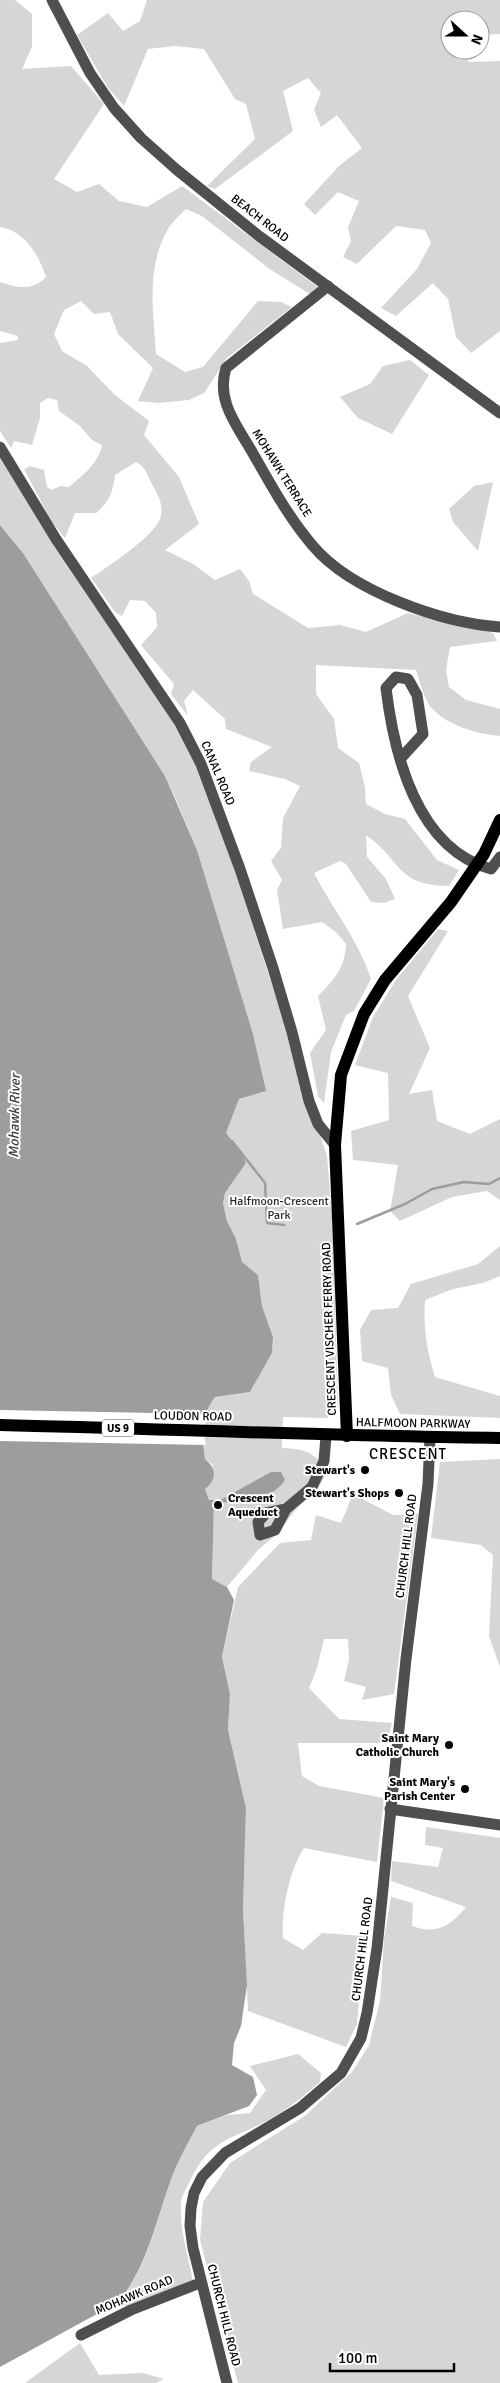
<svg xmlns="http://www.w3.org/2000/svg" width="500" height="2383" font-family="Signika,sans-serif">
	<rect width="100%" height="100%" fill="#fff"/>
	<g fill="#d6d6d6">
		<path d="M0,0H15L32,14V47L22,69L71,66L104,104L54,179L77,192L99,184L119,201L147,207L182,186L319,288L310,294L271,270L202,216L186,209C180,215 172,222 168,229C146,267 153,312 156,354L185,372L203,367L258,301L281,302L292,307L227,358L204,393L189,400L158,403L138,401L153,368L118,334L110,312L94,314L81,301L64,310L54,334L62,351L87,366L115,395L149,421L144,435L179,477L199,524L165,550L193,564L215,580L240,569L249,581L253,594L308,628L340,625L366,632L408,613L493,633L497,641L450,647L446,670L449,687L466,700L500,709V736C477,734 445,725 430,706C423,696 420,682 416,670L316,665V694L334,719L338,748L359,763L365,787L366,804L385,814L405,819L437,860L459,870L449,886C395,885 403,861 366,835L367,857L386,879L395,899L384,903L371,902L346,864L340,861L314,873C333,910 358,939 371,979L354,1011L346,1015L331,1052L324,1103L318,1096L310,1053L326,1030L318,996C334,980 345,968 346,944L336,932L322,922L283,929L277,890L282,880L271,861L281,848L283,818L300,786L285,779L249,771L251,762L272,747L226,729L225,719L193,690L184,701L188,716L171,694L174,684L141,645L157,627L156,613L145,601L130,600L122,616L115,612L91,578C106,568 160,533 161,515C163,504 158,495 153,486C146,474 148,469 136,462L115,475C113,492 110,501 96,513H75L65,538L51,521L24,469L30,466L44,470L47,487L52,490L60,486L69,487C83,475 98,464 102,445L92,440L80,426L59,411L57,400L48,398L40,403V418L32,445L14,441L11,448L0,431V343L18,340V336L0,331V282C17,288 33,291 46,277C39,255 24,230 0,227Z"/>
		<polygon points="147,0 500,0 500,34 480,35 480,20 450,20 450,50 462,50 469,62 500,61 500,331 471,353 456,337 448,299 433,283 396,316 381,308 417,269 431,243 425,230 396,226 357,264 343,257 351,241 348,227 359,201 338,192 315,215 304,204 339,166 362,148 337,115 321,127 314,110 321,93 308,78 283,91 293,131 215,189 207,186 255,139 246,104 235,99 204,49 174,46 148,49 124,106 108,88 77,35 108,13 123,31 140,21"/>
		<polygon points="410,360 429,375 392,434 358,418 340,397 370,384 383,366"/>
		<path d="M0,448L201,764L327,1156L333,1227L338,1406L327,1418L283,1417L282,1448C306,1449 311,1452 329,1469L319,1487L298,1507L277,1534L258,1550L227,1587L212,1579L214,1502L219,1503L271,1472L220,1500H209L205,1489L213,1465L205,1459C202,1433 199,1419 214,1397L250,1392L272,1353L273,1337L262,1306L258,1275L242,1262L236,1239L227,1221L223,1203L225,1193L246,1163L242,1153L226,1133L239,1099L265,1091L253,1034L197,850L177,802L165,776L23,553L0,525Z"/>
		<polygon points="493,482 478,551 453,522 449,509 474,486"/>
		<polygon points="438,929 448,931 408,996 430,1048 409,1094 432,1090 437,1121 470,1134 500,1119 500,1200 487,1191 452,1197 400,1221 390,1211 398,1165 353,1160 351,1131 389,1120 388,1073 355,1065 373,1017 396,980"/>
		<path d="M500,1246V1276L483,1283L453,1289L425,1300C423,1328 427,1351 435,1377L500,1396V1418L400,1414L391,1395L388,1368L362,1361L360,1330L371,1310L398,1308L411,1284L478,1264Z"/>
		<polygon points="500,1459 500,1667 489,1636 493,1555 481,1545 431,1538 440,1462"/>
		<path d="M353,1494L393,1515L418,1514L394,1694L362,1700L366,1687L344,1681L349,1660L348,1639H324L317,1668L309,1688L339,1719L392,1723L387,1743H298L302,1776L319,1786L384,1798L377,1862L304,1848C289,1871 281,1912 283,1938L303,1950L322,1933L365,1936L357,2024L346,2047L248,2011L243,1909L246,1808L228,1730L230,1694L222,1657L238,1587L280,1543L311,1540L316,1515L341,1523Z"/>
		<path d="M426,1827L500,1838V2383H238L200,2240L203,2202L230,2163L306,2115L352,2072L369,2045L380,2001L384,1939L391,1897L413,1903L412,1926C437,1935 450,1926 466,1907L391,1881L392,1861L438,1867L443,1848L425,1845Z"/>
		<path d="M298,2054L321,2073L320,2082C305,2095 289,2108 272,2118C235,2139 210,2137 190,2181C187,2187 182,2195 181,2202C179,2228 188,2255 193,2281L128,2306L117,2303C147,2270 155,2225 169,2185C176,2164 187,2145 197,2126L227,2115L250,2113L266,2090L250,2066Z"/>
		<polygon points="80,2343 99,2375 143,2373 164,2379 156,2383 25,2383"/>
	</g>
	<path fill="#9d9d9d" d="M0,525L23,553L165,776L197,850L253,1034L266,1091L239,1099L226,1133L242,1153L246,1163L225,1193L223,1203L227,1221L236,1239L242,1262L258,1275L262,1306L273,1337L272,1353L250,1392L215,1397C199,1419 202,1433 205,1459C217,1469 217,1479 205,1489L209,1500H220L271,1472H281L285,1480C271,1502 237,1503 214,1502L212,1579L227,1587L234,1600L222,1657L230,1694L228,1730L246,1808L243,1909L247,1985L241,2026L234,2043L232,2065L253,2077L257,2095L249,2106L197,2126C187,2145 176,2164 169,2185C155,2225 146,2270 117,2303L0,2367Z"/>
	<polygon fill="#fff" points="0,1410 207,1414 204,1434 206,1445 0,1441"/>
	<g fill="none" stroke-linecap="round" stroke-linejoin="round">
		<g stroke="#9d9d9d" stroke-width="2.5">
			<polyline points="232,1141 265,1183 267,1223 284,1225"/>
			<polyline points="357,1224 405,1204 432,1189 464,1182 489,1184 500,1178"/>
		</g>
		<g stroke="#4f4f4f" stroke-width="11">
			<polyline points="52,0 90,73 114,108 141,138 177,170 259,236 500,413"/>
			<path d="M328,286L226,368C216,400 236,424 251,450C270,483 288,517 313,546C351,591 442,623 500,627"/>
			<polyline points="0,447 56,539 180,723 201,764 240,869 273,968 292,1032 309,1101 318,1124 335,1145"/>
			<path d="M401,758L423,734L417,695L408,679L396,677L386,688C394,755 417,849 491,869L500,857"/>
			<polyline points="286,1509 266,1513 258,1522 260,1535 275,1530 286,1509 312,1487 324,1461 326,1436"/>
			<polyline points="390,1809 500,1825"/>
			<polyline points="81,2335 131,2310 200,2283"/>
			<polyline points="227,2383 193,2248 190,2226 191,2208 194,2193 202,2177 225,2153 300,2108 341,2073 361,2038 367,2013 377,1948 406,1659 428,1484 430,1437"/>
		</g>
		<g stroke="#000" stroke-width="12">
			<path d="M0,1425C167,1429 333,1436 500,1438"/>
			<polyline points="347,1436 335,1145 341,1075 364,1014 385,980 451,902 484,854 500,820"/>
		</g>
	</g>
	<g fill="#000" stroke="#fff" stroke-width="2">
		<circle cx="365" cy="1470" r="5"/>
		<circle cx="399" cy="1493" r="5"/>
		<circle cx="218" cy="1505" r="5"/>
		<circle cx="449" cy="1745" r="5"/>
		<circle cx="465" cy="1789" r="5"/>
	</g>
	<g text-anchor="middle" stroke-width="4" stroke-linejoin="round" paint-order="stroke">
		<rect fill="#fff" stroke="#4c4c4c" stroke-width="1" x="102" y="1419.5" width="32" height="17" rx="4"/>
		<g font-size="11" font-weight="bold" fill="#000">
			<text x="118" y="1432">US 9</text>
		</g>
		<g font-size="12" fill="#000" stroke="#fff">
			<text transform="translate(260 218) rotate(38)" y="4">BEACH ROAD</text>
			<text transform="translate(282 473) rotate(58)" y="4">MOHAWK TERRACE</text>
			<text transform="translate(218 773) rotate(67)" y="4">CANAL ROAD</text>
			<text transform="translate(329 1329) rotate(-92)" y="4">CRESCENT VISCHER FERRY ROAD</text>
			<text transform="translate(193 1416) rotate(1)" y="4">LOUDON ROAD</text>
			<text transform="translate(413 1423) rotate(1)" y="4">HALFMOON PARKWAY</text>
			<text transform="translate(406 1546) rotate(-83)" y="4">CHURCH HILL ROAD</text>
			<text transform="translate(362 1949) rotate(-83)" y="4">CHURCH HILL ROAD</text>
			<text transform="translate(134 2295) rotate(-23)" y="4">MOHAWK ROAD</text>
			<text transform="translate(224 2315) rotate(76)" y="4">CHURCH HILL ROAD</text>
		</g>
		<g font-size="12" fill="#2d2d2d" stroke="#fff">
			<text x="279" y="1205">Halfmoon-Crescent<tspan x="279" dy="14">Park</tspan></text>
		</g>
		<g font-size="12" font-weight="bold" fill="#000" stroke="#fff" text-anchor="end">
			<text x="355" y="1474">Stewart's</text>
			<text x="389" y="1497">Stewart's Shops</text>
			<text x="228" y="1502" text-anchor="start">Crescent<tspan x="228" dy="14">Aqueduct</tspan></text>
			<text x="439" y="1742">Saint Mary<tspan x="439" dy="14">Catholic Church</tspan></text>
			<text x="455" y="1786">Saint Mary's<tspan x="455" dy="14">Parish Center</tspan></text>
		</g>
		<g font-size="14" font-style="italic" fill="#3e3e3e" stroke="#fff">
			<text transform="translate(14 1116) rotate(-89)" y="5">Mohawk River</text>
		</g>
		<g font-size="15" letter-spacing="1" fill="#000" stroke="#fff">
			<text x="408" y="1459">CRESCENT</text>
		</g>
	</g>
	<g transform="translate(465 35) rotate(111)"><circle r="24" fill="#ffffff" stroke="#999999"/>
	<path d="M0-4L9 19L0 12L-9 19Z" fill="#000000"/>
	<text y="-8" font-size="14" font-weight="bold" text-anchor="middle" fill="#000000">N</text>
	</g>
	<path d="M330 2363v8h124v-8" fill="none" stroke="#000000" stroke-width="2.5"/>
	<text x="338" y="2363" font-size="15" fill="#000000" stroke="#ffffff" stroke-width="4" paint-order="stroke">100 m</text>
</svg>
